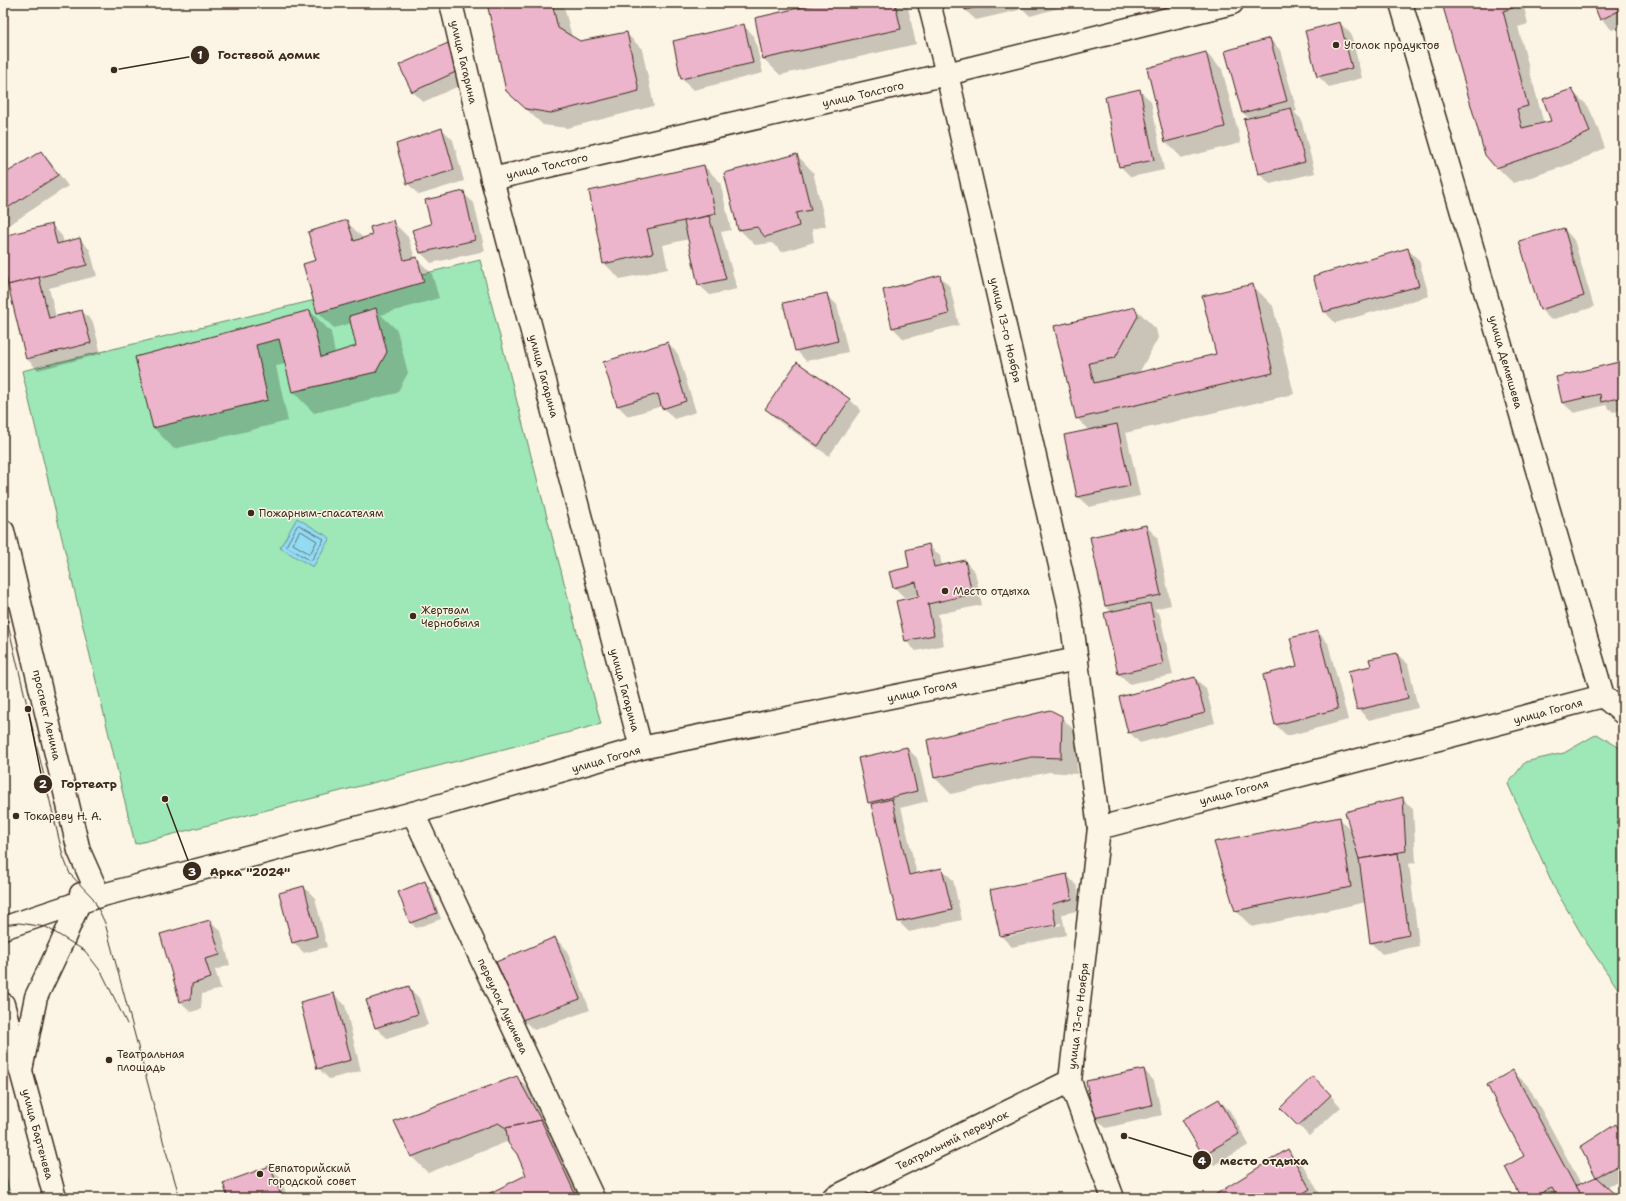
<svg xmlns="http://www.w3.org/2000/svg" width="1626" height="1201" font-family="'Shantell Sans',sans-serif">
	<rect width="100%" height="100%" fill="#fcf5e5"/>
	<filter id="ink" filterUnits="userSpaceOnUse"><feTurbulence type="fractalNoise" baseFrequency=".025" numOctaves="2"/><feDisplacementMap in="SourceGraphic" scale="8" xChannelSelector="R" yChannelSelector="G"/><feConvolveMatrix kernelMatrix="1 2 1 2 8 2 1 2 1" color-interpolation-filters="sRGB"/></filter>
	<g filter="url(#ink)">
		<g fill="#9ee7b6" stroke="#6c886a">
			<polygon points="480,260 601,724 135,844 22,371"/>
			<polygon points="1597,734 1623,750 1623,996 1586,942 1554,887 1508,784 1525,762 1564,753"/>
			<polygon points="3,1166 11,1198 3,1198"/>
		</g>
		<polygon fill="#92dbf3" stroke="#6f949e" points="297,518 330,538 313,567 280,548"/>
		<g fill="#0003" fill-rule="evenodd">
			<polygon points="488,3 563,3 572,37 580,42 626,33 642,49 654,106 567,128 543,125 507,91"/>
			<polygon points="824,3 907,3 916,44 780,75 764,59 756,19"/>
			<polygon points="964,3 1077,3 1030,16 1017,3 1019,10 976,20 965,10"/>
			<path d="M1443,3H1523L1528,24L1518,27L1544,124L1552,122L1571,90L1588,106L1595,121L1605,148L1574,163L1513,183L1497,167ZM1539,123L1540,125L1532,127V125Z"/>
			<polygon points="1594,3 1623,3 1623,25 1612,30 1601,19"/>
			<polygon points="1340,23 1351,34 1362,78 1329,87 1318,76"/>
			<polygon points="743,25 754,36 763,73 693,90 682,79 674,42"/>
			<polygon points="1270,39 1280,50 1297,111 1294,112 1301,119 1315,173 1270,184 1259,173 1250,119 1243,113 1226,51"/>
			<polygon points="448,44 459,55 470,81 423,102 412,91"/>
			<polygon points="1206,53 1222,69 1241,143 1182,158 1166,142 1148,68"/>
			<polygon points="1140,91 1151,101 1164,170 1131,177 1120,166"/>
			<polygon points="442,129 453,140 464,181 419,195 408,184 397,145"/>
			<polygon points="41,152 51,163 68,186 3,229 3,176"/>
			<polygon points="797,155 813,172 826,226 812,229 814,242 782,252 772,243 755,245 739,229"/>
			<polygon points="704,166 720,182 731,230 721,232 737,289 710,295 699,285 689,239 663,245 668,269 620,279 604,263"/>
			<polygon points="463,193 474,203 485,251 431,263 420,252"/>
			<polygon points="392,221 408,237 415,258 416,258 432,274 439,298 381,315 397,330 408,373 397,393 314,413 293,392 286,364 276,366 288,421 174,449 154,428 136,358 310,311 331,332 335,354 358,347 352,323 334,328 318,312 318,261 347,222 364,239 373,236"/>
			<polygon points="52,225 62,236 64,243 80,239 90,250 97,276 49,288 56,317 82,311 93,322 101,354 38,370 27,359 3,262 3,237"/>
			<polygon points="1564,229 1574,240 1594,307 1551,320 1540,309"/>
			<polygon points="1408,250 1419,260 1429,296 1335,323 1325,312 1314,276"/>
			<polygon points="940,276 950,287 959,325 904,339 893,328 884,290"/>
			<polygon points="1252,285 1273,306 1294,394 1125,433 1127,436 1140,496 1089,507 1078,497 1089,431 1077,418 1056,326 1135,308 1156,329 1158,338 1139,373 1217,355"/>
			<polygon points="826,294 837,305 848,352 806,361 796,350"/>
			<polygon points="668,343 678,354 696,412 674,419 662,406 628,416 618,406"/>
			<polygon points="1623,362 1623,410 1613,412 1606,405 1574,413 1563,403"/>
			<polygon points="797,363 850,400 861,410 829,456 777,420 766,409"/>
			<polygon points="1146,526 1157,537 1171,605 1154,609 1160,615 1173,675 1129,684 1118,674 1112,612 1105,606"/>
			<polygon points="929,546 940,556 942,566 965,561 975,572 982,605 938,614 944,645 916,651 905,640 920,594 905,598 894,587"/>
			<polygon points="1318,632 1328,643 1348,720 1287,736 1276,725 1264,675 1299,666"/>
			<polygon points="1397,654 1408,664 1418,708 1369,720 1358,709 1372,667"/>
			<polygon points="1195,678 1206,689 1215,723 1140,743 1129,732"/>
			<polygon points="1061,717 1077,733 1077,774 1049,772 951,794 935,778"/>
			<polygon points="907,748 917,758 928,801 900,808 902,811 917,875 942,869 953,880 962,920 909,932 899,922 873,806 869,802"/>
			<polygon points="1402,798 1413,809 1416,862 1409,864 1419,946 1382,954 1371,943 1366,902 1252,927 1236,911 1215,843 1339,818 1351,830"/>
			<path d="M1067,875L1077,886L1082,910L1062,914L1066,935L1012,947L1001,936ZM1061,923V925L1008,936V934Z"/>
			<polygon points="425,882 430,888 441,919 416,928 411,923"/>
			<polygon points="304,887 315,898 327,947 304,953 293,942"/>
			<polygon points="210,921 221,931 230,965 215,970 221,989 202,994 201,1009 191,1012 180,1001"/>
			<polygon points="555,938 566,949 590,1010 534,1030 523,1020 498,963"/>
			<polygon points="408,987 419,998 428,1025 387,1038 376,1028 368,1001"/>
			<polygon points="334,994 345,1005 361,1071 329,1079 318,1068"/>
			<polygon points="1144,1070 1154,1081 1162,1115 1106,1128 1095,1117"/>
			<polygon points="1513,1071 1529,1087 1581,1184 1597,1177 1581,1147 1616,1125 1623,1132 1623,1179 1606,1188 1618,1198 1523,1198 1526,1156"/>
			<polygon points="516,1077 533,1093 585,1198 482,1198 527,1176 518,1153 509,1141 428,1173 412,1157 395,1122"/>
			<polygon points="1324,1088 1341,1107 1309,1136 1281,1108"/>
			<polygon points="1219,1100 1230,1111 1249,1145 1214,1165 1203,1155"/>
			<polygon points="1288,1151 1304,1167 1322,1198 1212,1198"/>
			<polygon points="270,1167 280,1178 288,1198 229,1198"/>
		</g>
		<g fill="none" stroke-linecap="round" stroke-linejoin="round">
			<g stroke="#5e7173" stroke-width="1">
				<polygon points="299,525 324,539 311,561 286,546 297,526"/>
				<polygon points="301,531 317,541 310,554 293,544 299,532"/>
			</g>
		</g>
		<g fill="#edb5cb" stroke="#3b2a1e">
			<polygon points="487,3 552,3 558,28 580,41 627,32 639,91 551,113 526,109 506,91"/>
			<polygon points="820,3 895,3 901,29 763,59 755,18"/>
			<polygon points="963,3 993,3 965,10"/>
			<polygon points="1442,3 1511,3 1513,8 1503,11 1528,106 1517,109 1522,128 1551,121 1543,99 1572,89 1580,104 1590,132 1557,147 1496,168 1485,155"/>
			<polygon points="1593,3 1623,3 1623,9 1600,20"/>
			<polygon points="1340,22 1352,68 1317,77 1305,31"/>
			<polygon points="744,24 753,63 681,79 673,41"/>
			<polygon points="1270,38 1287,101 1242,113 1225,51"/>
			<polygon points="448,43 460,70 412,92 399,65"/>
			<polygon points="1206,52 1225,127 1165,142 1147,68"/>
			<polygon points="1140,89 1154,160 1119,167 1105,97"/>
			<polygon points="1291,108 1305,162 1258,174 1244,119"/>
			<polygon points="442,128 454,170 407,184 396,144"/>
			<polygon points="41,151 58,175 3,211 3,175"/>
			<polygon points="797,154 811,210 796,213 799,226 765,237 757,227 738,230 724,173"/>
			<polygon points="704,165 716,214 647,229 653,253 603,264 589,191"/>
			<polygon points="464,191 475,240 420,253 412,230 431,224 425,200"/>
			<polygon points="709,216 726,279 698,285 684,221"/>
			<polygon points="347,220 354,241 372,235 370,227 393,220 404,260 417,257 424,282 317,313 303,264 316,260 308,232"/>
			<polygon points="52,224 57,244 80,238 87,265 8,285 3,266 3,236"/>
			<polygon points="1564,228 1584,296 1540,310 1519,241"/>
			<polygon points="1408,248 1419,286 1324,312 1313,276"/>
			<polygon points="940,275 949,314 892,328 883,290"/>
			<polygon points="39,277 49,318 82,310 91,343 26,359 8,285"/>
			<polygon points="1253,284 1273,373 1076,419 1054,326 1135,307 1138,316 1115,358 1089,363 1094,383 1216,354 1202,296"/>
			<polygon points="827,293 838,341 795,351 783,303"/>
			<polygon points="376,308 387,352 376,372 292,392 279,339 256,345 268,400 153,428 135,357 310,310 321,357 356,346 349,316"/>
			<polygon points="668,342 686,401 662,409 658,394 617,406 603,362"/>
			<polygon points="1623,361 1623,397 1601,402 1600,394 1562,403 1556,377"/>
			<polygon points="797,362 850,399 818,446 765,409"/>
			<polygon points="1117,424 1130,486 1077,497 1064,435"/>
			<polygon points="1146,525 1161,595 1105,606 1090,537"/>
			<polygon points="929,544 934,567 965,560 972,594 928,604 934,635 905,641 896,601 919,596 916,582 893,588 889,572 909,567 906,550"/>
			<polygon points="1150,603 1163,664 1118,674 1104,613"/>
			<polygon points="1318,631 1338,709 1275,725 1263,675 1297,666 1290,638"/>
			<polygon points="1397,653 1408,698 1357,710 1348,671 1371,666 1369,659"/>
			<polygon points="1195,677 1205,713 1128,733 1119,697"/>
			<polygon points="1050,710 1062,716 1061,758 1032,757 934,778 927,740"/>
			<polygon points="907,747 917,791 868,803 858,758"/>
			<polygon points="1403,797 1406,851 1359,859 1345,812"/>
			<polygon points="892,799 909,875 942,868 952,910 898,922 871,804"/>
			<polygon points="1340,817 1351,887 1235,911 1214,842"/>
			<polygon points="1398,853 1409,935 1370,943 1359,859"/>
			<polygon points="1067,874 1072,899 1052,904 1056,925 1000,936 990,890"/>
			<polygon points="425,881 437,913 410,923 398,892"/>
			<polygon points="304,886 317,936 292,943 279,893"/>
			<polygon points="210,920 220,955 205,959 211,978 192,984 191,999 180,1002 160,934"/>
			<polygon points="555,937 580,999 522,1020 496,962"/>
			<polygon points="409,986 418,1014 375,1028 366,1000"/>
			<polygon points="334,993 351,1060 317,1069 300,1002"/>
			<polygon points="1144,1069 1152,1105 1094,1118 1086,1081"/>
			<polygon points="1513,1070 1575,1186 1583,1198 1558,1198 1552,1188 1530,1198 1521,1198 1505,1167 1524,1156 1487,1085"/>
			<polygon points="517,1076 541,1120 506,1128 498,1123 411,1157 394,1121"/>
			<polygon points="1313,1076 1331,1095 1298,1126 1280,1108"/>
			<polygon points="1219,1099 1239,1134 1203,1155 1182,1120"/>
			<polygon points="541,1120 577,1198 480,1198 526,1175 517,1154 508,1143 506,1128"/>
			<polygon points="1616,1124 1623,1137 1623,1163 1596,1177 1580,1147"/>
			<polygon points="1288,1149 1310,1189 1295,1198 1210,1198"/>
			<polygon points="270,1166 282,1198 228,1198 223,1183"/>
			<polygon points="1596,1177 1619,1198 1583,1198 1575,1186"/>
		</g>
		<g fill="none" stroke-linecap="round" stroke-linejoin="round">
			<g stroke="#3b2a1e" stroke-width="25">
				<g id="minor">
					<polyline points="451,3 492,179 641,748"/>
					<polyline points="929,3 947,74 1070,609 1099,828 1603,696"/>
					<polyline points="1401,3 1603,696 1623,713"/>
					<polyline points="492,179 947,74 1232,3"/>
					<polyline points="3,531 79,851 99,896"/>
					<polyline points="413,813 593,1198"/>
					<polyline points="1099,828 1070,1081 1113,1198"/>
					<polyline points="3,928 99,896 413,813 641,748 1077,659"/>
					<polyline points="3,1004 55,1198"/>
					<polyline points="21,1070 36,997 64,938 79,903 81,894"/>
					<polyline points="833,1198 1070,1081"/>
				</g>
			</g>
			<use href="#minor" stroke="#fcf5e5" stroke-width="22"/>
			<g stroke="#3b2a1e" stroke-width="1">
				<polyline points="3,604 63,856 70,874 93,898 105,923 165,1148 180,1198"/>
				<polyline points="3,925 19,923 46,927 85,951 102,973 127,1024"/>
			</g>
		</g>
	</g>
	<g fill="#3b2a1e" stroke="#fcf5e5" stroke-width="1.5">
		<circle cx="1336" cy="45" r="4"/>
		<circle cx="251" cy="513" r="4"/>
		<circle cx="945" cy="591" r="4"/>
		<circle cx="413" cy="616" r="4"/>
		<circle cx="16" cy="816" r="4"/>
		<circle cx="109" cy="1060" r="4"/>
		<circle cx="260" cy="1174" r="4"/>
	</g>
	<g text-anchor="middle" stroke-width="3" stroke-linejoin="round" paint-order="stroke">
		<g font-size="11" fill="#3b2a1e" stroke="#fcf5e5" text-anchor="start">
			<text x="1344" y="49">Уголок продуктов</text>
			<text x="259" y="517">Пожарным-спасателям</text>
			<text x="953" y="595">Место отдыха</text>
			<text x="421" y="614">Жертвам<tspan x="421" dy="13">Чернобыля</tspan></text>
			<text x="24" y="820">Токареву Н. А.</text>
			<text x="117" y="1058">Театральная<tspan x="117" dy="13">площадь</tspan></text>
			<text x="268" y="1172">Евпаторийский<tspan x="268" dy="13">городской совет</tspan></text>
		</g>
		<g font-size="11" fill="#3b2a1e" stroke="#fcf5e5">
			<text transform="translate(464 62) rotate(77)" y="4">улица Гагарина</text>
			<text transform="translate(863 94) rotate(-13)" y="4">улица Толстого</text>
			<text transform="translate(547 166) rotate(-13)" y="4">улица Толстого</text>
			<text transform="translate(1006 330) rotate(77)" y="4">улица 13-го Ноября</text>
			<text transform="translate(1506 362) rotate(74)" y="4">улица Демышева</text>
			<text transform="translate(544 376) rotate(75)" y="4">улица Гагарина</text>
			<text transform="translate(625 690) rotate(75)" y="4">улица Гагарина</text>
			<text transform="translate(922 691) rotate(-12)" y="4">улица Гоголя</text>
			<text transform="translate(1548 711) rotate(-15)" y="4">улица Гоголя</text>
			<text transform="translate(47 715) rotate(77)" y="4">проспект Ленина</text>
			<text transform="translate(606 759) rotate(-16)" y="4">улица Гоголя</text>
			<text transform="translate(1234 792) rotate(-15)" y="4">улица Гоголя</text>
			<text transform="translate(503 1006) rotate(65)" y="4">переулок Лукичева</text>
			<text transform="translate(1078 1016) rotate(-83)" y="4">улица 13-го Ноября</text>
			<text transform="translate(38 1134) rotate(75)" y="4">улица Бартенева</text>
			<text transform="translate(952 1140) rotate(-26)" y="4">Театральный переулок</text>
		</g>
	</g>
	<path fill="none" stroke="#3b2a1e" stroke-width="1.5" d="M114 70L200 55M28 709L43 784M165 799L192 871M1124 1136L1202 1160"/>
	<g fill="#3b2a1e" stroke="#fcf5e5" stroke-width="1.5">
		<circle cx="114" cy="70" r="4"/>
		<circle cx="28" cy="709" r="4"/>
		<circle cx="165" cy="799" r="4"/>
		<circle cx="1124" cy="1136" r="4"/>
		<circle cx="200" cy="55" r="10"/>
		<circle cx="43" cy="784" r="10"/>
		<circle cx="192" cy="871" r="10"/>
		<circle cx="1202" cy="1160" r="10"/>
	</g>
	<g font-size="12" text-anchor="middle" font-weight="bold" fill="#fff">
		<text x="200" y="59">1</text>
		<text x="43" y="788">2</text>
		<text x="192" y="876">3</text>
		<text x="1202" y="1165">4</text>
	</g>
	<g font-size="12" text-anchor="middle" font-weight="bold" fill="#3b2a1e" stroke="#fcf5e5" stroke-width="3" stroke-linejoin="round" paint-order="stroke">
		<text x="269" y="59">Гостевой домик</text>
		<text x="89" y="788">Гортеатр</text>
		<text x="250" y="876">Арка "2024"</text>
		<text x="1264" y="1165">место отдыха</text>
	</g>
	<rect width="1626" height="1201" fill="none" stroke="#fcf5e5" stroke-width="16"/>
	<rect x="8" y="8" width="1610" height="1185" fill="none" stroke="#3b2a1e" stroke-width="1.5" filter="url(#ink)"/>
</svg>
